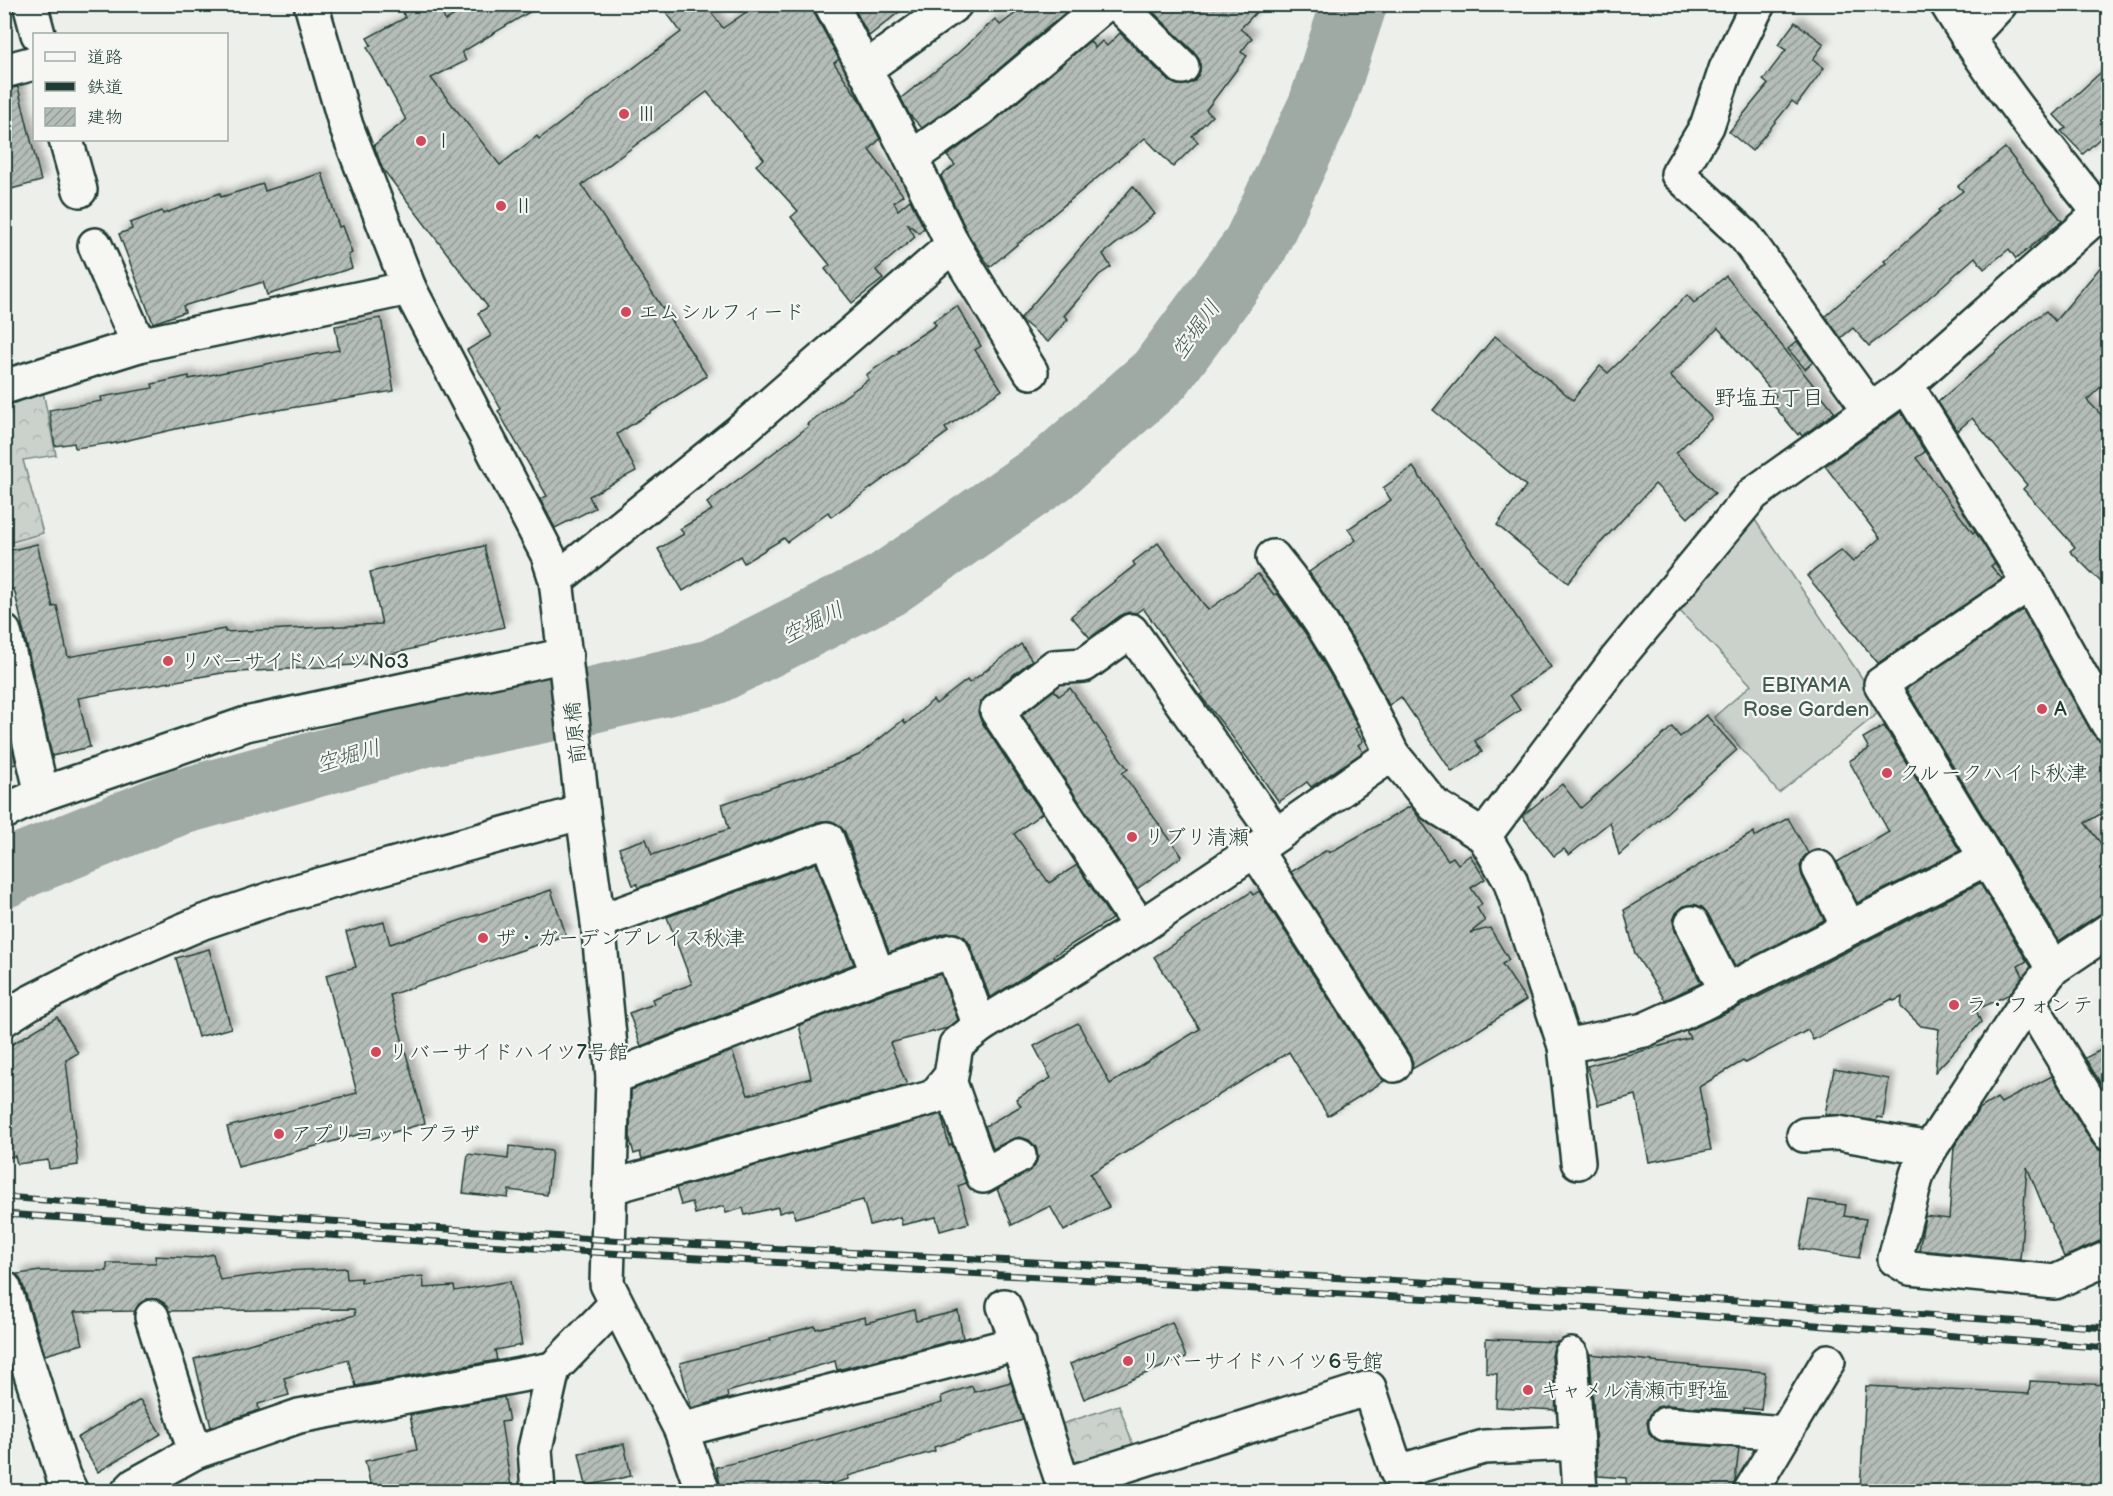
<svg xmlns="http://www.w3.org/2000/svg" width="2113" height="1496" font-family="'Balsamiq Sans','Klee One',sans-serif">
	<defs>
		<pattern id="forest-crowns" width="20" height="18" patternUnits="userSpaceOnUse" patternTransform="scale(1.5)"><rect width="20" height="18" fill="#cbd2cc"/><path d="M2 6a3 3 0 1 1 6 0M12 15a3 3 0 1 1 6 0" fill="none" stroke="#aeb5b0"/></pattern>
		<pattern id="building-hatch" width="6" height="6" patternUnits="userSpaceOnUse" patternTransform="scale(1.5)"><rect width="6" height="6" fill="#b4bdb8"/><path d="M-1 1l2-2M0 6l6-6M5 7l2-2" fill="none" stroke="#929b96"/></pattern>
		<filter id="shadow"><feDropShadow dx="5.5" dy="-5.5" stdDeviation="3" flood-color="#0004"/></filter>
	</defs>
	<rect width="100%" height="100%" fill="#edefea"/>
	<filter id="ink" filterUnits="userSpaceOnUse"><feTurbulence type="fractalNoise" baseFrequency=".0167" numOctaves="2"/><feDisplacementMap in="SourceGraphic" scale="12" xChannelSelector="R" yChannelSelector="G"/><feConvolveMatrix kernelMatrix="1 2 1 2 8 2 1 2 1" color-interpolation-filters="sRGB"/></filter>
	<g filter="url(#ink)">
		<g fill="url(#forest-crowns)" stroke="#758880" stroke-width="1.5">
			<polygon points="40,377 56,455 23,460 43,533 5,544 5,387"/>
			<polygon points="1119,1405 1139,1462 1063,1485 1044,1430"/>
		</g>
		<polygon fill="#cbd2cc" stroke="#758880" stroke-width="1.5" points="1751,514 1883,709 1779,793 1714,717 1751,685 1677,608"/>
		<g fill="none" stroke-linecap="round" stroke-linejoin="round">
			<polyline stroke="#9faaa4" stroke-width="66" points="4,875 23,865 177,803 425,734 587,701 713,672 886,585 1051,471 1160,375 1254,248 1321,106 1354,4"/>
		</g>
		<g fill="url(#building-hatch)" stroke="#1f3d34" stroke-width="1.5" filter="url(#shadow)">
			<polygon points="400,4 440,4 445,21 472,4 543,4 462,52 466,61 431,78 500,165 537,136 539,139 681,32 660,4 705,4 723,28 758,4 812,4 814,13 839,59 834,63 862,104 880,139 869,150 903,195 894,202 898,210 910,200 924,228 919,233 907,223 915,237 876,270 883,279 852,303 825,269 830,265 791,217 798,211 756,165 764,159 707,92 582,185 707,376 617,434 636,471 589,496 595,508 555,528 540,499 547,496 498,411 501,409 467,350 491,336 478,313 488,307 382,168 374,145 406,120 367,47 371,45 367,38 405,18"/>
			<polygon points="852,4 909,4 869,36"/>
			<polygon points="1028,4 1059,4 1066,12 968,95 922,128 909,114 901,98 957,54 995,19 1000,25"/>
			<polygon points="1148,4 1264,4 1240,29 1252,38 1241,52 1247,56 1206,110 1212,116 1192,136 1198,142 1173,167 1145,138 990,267 969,236 941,176 955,165 947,156 991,124 1090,41 1095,48 1102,41 1107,46 1120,33 1169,81 1177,85 1186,85 1195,81 1200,71 1200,61 1196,54 1147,6"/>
			<polygon points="1795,22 1824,44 1813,59 1824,68 1797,105 1792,101 1752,151 1729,132 1768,84 1763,80 1786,50 1778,45"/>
			<polygon points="2109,65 2109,130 2083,154 2061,131 2066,128 2054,115"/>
			<polygon points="18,87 41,181 4,191 4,89"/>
			<polygon points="2005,148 2062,221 2016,259 2009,249 1984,269 1975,257 1915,310 1869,346 1853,328 1841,338 1825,316 1886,263 1884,261 1940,212 1938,210 1963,191 1958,186"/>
			<polygon points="322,173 339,227 342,226 352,253 348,255 352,268 267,295 263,282 183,306 185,312 153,323 119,234 132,229 130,223 162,211 163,214 220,193 221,197 263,184 265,191"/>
			<polygon points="1133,186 1155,214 1103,254 1111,267 1099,275 1064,316 1068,319 1048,342 1020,319"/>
			<polygon points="2109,257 2109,379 2087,400 2109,423 2109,590 2070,551 2075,547 2023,489 2027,485 1972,418 1957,431 1938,402 2033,320 2046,311 2055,321"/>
			<polygon points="1726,276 1835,412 1802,436 1800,433 1798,435 1770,401 1776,396 1718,328 1670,376 1712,418 1676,453 1715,493 1688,518 1655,484 1597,547 1568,583 1497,525 1526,486 1433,410 1495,336 1573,400 1600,366 1608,373 1687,295 1694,303"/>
			<polygon points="957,306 981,346 975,350 1002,390 945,428 948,432 831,517 828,512 787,542 784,538 744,563 740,556 683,591 658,549 684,534 680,529 712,510 707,503 809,426 807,424 869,379 866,375 899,352 898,350 936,325 933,321"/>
			<polygon points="381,318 394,391 254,414 180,428 111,444 111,443 75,448 74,443 55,446 49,410 102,401 101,397 153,388 152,384 189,376 189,379 339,350 335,326"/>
			<polygon points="1797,341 1813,362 1805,369 1788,349"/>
			<polygon points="1901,412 1925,452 1916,458 1973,533 1975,531 1995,563 1991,566 2002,579 1878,663 1807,576 1841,550 1853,562 1880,538 1825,466"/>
			<polygon points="1413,467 1551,667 1510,695 1520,710 1475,741 1482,752 1452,772 1401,697 1389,705 1355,642 1309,572 1356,540 1348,529 1391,500 1383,488"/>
			<polygon points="1158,543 1208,610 1258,574 1274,595 1277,593 1308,637 1337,686 1358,727 1355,729 1363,741 1358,745 1363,752 1311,787 1307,782 1279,802 1228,731 1200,695 1203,693 1143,608 1136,613 1129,612 1120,616 1090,638 1071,616 1135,565 1133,562"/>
			<polygon points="37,544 53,607 57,606 68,657 225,629 225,632 382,624 370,572 484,546 504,627 370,659 370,664 222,673 78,698 90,747 52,756 14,589 4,591 4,552"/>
			<polygon points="2023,610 2092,733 2099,740 2109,743 2109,809 2085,823 2109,854 2109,908 2059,941 1906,689"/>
			<polygon points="1021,644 1032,660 985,697 980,703 978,712 981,721 1042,813 1014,834 1049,883 1077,865 1112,919 1053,956 1054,958 990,998 970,944 965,937 956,933 946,933 889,952 845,832 839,825 831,821 821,821 638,888 637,884 633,885 619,848 646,839 652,855 729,829 722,804 813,774 859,755 903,720 906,724 933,700 936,704 967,680 969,683"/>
			<polygon points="1070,688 1128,769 1122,773 1182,856 1137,889 1022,715 1054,690 1059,696"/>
			<polygon points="1706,715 1737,750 1619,855 1610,822 1569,855 1564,849 1554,856 1522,816 1562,784 1581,808 1672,727 1680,737"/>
			<polygon points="1884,726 1960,851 1857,903 1837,862 1889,832 1849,761 1869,749 1863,738"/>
			<polygon points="8,729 16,764 4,767 4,730"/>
			<polygon points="1411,806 1448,860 1453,857 1458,864 1470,855 1485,879 1471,888 1482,904 1477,908 1485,921 1470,933 1490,928 1509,960 1502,964 1526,1000 1476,1032 1412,1069 1413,1063 1410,1055 1291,872 1327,850 1329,853"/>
			<polygon points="1788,818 1808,853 1803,858 1800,866 1802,876 1824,920 1735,966 1708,914 1702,907 1694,904 1684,906 1676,913 1673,921 1675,931 1701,983 1665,1000 1635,954 1624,910 1754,832 1755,837"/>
			<polygon points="816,863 854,964 641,1046 629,1013 654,1004 652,999 692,984 667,917"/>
			<polygon points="1980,883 2027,961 2018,966 2023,976 2010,994 1976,1010 1981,1022 1935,1072 1939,1029 1921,1026 1901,1007 1902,997 1894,1001 1892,999 1813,1040 1808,1030 1745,1063 1743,1061 1699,1087 1711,1150 1649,1162 1636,1095 1598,1105 1587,1066 1690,1038 1686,1031 1735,1009"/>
			<polygon points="551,890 566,935 390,995 425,1123 370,1139 368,1132 238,1167 227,1127 357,1093 326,975 356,967 346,932 384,922 390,944"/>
			<polygon points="1259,891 1378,1075 1384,1081 1328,1116 1289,1052 1090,1174 1109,1207 1064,1231 1050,1206 1012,1225 997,1189 1028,1172 1035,1166 1038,1157 1036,1147 1029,1140 1019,1137 1010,1140 993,1149 985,1126 1021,1106 1016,1099 1051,1078 1034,1046 1078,1023 1110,1084 1200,1029 1154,957 1251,892 1253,895"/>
			<polygon points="209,949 231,1028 198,1037 176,958"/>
			<polygon points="941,974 958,1020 948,1028 890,1043 907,1085 642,1159 640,1152 634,1154 630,1140 631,1090 732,1051 748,1095 811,1078 799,1025 884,993"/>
			<polygon points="57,1017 78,1053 66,1060 78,1165 49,1169 48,1160 17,1164 15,1156 4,1158 4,1049"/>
			<polygon points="2109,1046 2109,1097 2085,1058"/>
			<polygon points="1834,1069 1889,1079 1883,1118 1877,1117 1876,1121 1825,1114"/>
			<polygon points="2052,1076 2092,1143 2099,1150 2109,1152 2109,1239 2100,1241 2064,1257 2027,1167 2020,1260 1919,1250 1925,1216 1949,1219 1954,1147 1979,1109 1997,1098 2001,1103"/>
			<polygon points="941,1114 949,1146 952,1144 966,1183 958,1186 969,1223 940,1231 936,1217 902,1225 900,1217 870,1225 863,1200 795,1218 793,1209 779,1213 778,1207 745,1215 743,1208 726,1213 724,1206 695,1214 692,1202 681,1205 676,1188"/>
			<polygon points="509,1146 552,1151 547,1195 509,1190 508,1198 463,1193 468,1154 508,1159"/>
			<polygon points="1809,1200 1846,1205 1844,1216 1866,1219 1859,1258 1800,1249"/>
			<polygon points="213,1254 220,1280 285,1271 346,1268 347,1279 361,1278 361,1282 423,1276 424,1288 454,1286 455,1291 510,1281 522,1345 495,1350 497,1360 356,1386 348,1360 284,1378 289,1395 258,1404 259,1410 211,1427 194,1359 355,1315 354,1309 169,1311 164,1303 157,1299 147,1299 139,1304 135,1311 74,1312 83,1344 45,1355 22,1282 17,1274 41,1271 107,1271 107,1263 156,1263 155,1256 197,1258"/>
			<polygon points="914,1310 916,1321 958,1311 963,1338 837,1370 835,1361 727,1392 728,1398 691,1408 680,1363 771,1340 770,1338 815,1326 816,1329 865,1317 866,1323"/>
			<polygon points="1172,1322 1186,1357 1084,1399 1070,1364"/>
			<polygon points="1486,1339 1558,1342 1554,1347 1552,1356 1556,1410 1496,1407 1497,1374 1486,1373"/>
			<polygon points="1590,1354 1652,1361 1652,1362 1765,1372 1761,1410 1744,1408 1744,1411 1667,1405 1657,1407 1651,1413 1647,1422 1649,1433 1655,1439 1664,1443 1739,1448 1735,1481 1731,1491 1627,1491 1626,1478 1598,1476"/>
			<polygon points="2030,1381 2109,1385 2109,1491 1860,1491 1866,1386 2029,1394"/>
			<polygon points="1011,1382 1023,1420 934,1447 935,1451 848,1476 849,1479 805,1491 722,1491 716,1467 751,1459 942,1403 941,1396 972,1386 974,1392"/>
			<polygon points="504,1397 509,1421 501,1422 511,1486 476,1491 372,1491 365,1461 417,1450 410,1415"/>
			<polygon points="140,1400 161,1434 98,1472 77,1438"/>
			<polygon points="624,1444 631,1476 586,1486 579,1453"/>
		</g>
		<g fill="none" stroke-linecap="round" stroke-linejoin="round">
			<g stroke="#1f3d34" stroke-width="38">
				<g id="minor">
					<polyline points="30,4 38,34"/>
					<polyline points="311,4 346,126 409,288 548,555 556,580 584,821 598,922 613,1077 607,1284 681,1430 703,1492"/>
					<polyline points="831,4 911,158 953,245 1031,372"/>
					<polyline points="1118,4 1182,67"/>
					<polyline points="1758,4 1726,69 1707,126 1678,174 1745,236 1870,410"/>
					<path d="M1947,4C1992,78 2046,146 2100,213L2108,218"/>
					<polyline points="1968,38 2000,4"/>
					<polyline points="865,69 955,4"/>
					<polyline points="4,71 34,63"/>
					<polyline points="66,140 80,190"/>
					<polyline points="911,158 979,110 1105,4"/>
					<polyline points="95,245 139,345"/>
					<polyline points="1906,385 2029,583 2108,724"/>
					<polyline points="4,387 139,345 409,288"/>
					<path d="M1273,557C1322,616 1360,685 1392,754"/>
					<polyline points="556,580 739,432 953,245"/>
					<polyline points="2029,583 1881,684 2053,968"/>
					<polyline points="4,632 42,794"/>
					<polyline points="4,812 42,794 246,724 566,655"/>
					<polyline points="1255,850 1394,1065"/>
					<polyline points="1819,868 1849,928"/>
					<polyline points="598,922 827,839 878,975"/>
					<polyline points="1692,923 1727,992"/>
					<polyline points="1140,927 997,711 1054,667 1084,665 1131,631 1276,835"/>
					<polyline points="2108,931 2053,968 2028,1000 1930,1149 1917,1174 1895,1259 1910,1268 2055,1282 2108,1258"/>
					<polyline points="2028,1000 2108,1133"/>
					<polyline points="4,1019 29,1003 111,961 203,922 280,896 583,812"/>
					<polyline points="1565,1046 1644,1030 1699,1005 1987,858"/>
					<polyline points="613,1077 878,975 952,951 980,1026"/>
					<polyline points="949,1080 983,1176 1019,1156"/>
					<polyline points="1804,1135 1838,1133 1930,1149"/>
					<polyline points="1578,1162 1565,1046 1510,880 1484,836 1617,659 1753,494 1906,385 2100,213"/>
					<polyline points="611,1187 934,1097 951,1076 956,1045 980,1026 1140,927 1255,850 1392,754 1434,805 1484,836"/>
					<polyline points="4,1288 63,1476 71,1492"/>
					<path d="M1004,1306C1028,1367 1044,1430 1066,1492"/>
					<polyline points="152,1317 195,1452"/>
					<polyline points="1571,1355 1580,1492"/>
					<polyline points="1666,1424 1785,1433"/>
					<polyline points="681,1430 1019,1343"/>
					<polyline points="1063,1485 1369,1388 1397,1472 1484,1447 1577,1443"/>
					<polyline points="128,1492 135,1485 195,1452 299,1416 553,1369"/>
					<polyline points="538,1492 535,1449 553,1369 616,1304"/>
					<polyline points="1750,1492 1828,1361"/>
				</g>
			</g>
			<use href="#minor" stroke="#f6f6f2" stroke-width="33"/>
			<g stroke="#1f3d34" stroke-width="7">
				<g id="rail">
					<polyline points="4,1197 286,1218 609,1240 1596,1291 2108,1328"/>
					<polyline points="4,1214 608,1253 1597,1308 2108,1348"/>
				</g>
			</g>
			<use href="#rail" stroke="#f6f6f2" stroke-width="4.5" stroke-dasharray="14" stroke-linecap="butt"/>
		</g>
	</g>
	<g fill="#d1495b" stroke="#f6f6f2" stroke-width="2">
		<circle cx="624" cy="114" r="6"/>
		<circle cx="421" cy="141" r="6"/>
		<circle cx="501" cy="206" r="6"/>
		<circle cx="626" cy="312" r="6"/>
		<circle cx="168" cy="661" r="6"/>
		<circle cx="2042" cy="709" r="6"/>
		<circle cx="1887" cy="773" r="6"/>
		<circle cx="1132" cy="837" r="6"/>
		<circle cx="483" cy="938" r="6"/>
		<circle cx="1954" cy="1005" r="6"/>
		<circle cx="376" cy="1052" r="6"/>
		<circle cx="279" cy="1134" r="6"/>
		<circle cx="1128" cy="1361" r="6"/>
		<circle cx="1528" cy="1390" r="6"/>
	</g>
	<g text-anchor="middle" stroke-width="4.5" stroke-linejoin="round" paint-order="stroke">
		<g font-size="21" fill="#1f3d34" stroke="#f6f6f2" text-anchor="start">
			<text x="636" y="121">Ⅲ</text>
			<text x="433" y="148">Ⅰ</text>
			<text x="513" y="213">Ⅱ</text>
			<text x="638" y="319">エムシルフィード</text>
			<text x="180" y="668">リバーサイドハイツNo3</text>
			<text x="2054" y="716">A</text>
			<text x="1899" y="780">クルークハイト秋津</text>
			<text x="1144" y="844">リブリ清瀬</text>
			<text x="495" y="945">ザ・ガーデンプレイス秋津</text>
			<text x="1966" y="1012">ラ・フォンテ</text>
			<text x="388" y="1059">リバーサイドハイツ7号館</text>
			<text x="291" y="1141">アプリコットプラザ</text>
			<text x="1140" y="1368">リバーサイドハイツ6号館</text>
			<text x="1540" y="1397">キャメル清瀬市野塩</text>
		</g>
		<g font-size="21" fill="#415b52" stroke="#f6f6f2">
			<text x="1806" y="692">EBIYAMA<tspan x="1806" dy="24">Rose Garden</tspan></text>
		</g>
		<g font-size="21" fill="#1f3d34" stroke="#f6f6f2">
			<text transform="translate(575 733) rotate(-96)" y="7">前原橋</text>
		</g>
		<g font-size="22" font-style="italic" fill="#3f5850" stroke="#f6f6f2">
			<text transform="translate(1195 329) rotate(-54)" y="8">空堀川</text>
			<text transform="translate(812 622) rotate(-26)" y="8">空堀川</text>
			<text transform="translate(348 755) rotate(-16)" y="8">空堀川</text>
		</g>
		<g font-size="22" fill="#1f3d34" stroke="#f6f6f2">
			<text x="1769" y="405">野塩五丁目</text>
		</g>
	</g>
	<rect width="2113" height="1496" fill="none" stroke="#f6f6f2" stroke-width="24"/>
	<rect x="12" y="12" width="2089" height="1472" fill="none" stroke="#1f3d34" stroke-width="2" filter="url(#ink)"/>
	<rect x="33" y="33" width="195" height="108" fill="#f6f6f2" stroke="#a0aca6" stroke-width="1.5"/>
	<rect x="45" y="52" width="30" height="9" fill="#f6f6f2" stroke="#a0aca6" stroke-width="1.5"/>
	<text x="87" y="63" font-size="18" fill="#1f3d34">道路</text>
	<rect x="45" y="82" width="30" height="9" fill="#1f3d34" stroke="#a0aca6" stroke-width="1.5"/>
	<text x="87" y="93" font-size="18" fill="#1f3d34">鉄道</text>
	<rect x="45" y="108" width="30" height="18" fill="url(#building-hatch)" stroke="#a0aca6" stroke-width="1.5"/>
	<text x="87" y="123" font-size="18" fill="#1f3d34">建物</text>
</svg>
